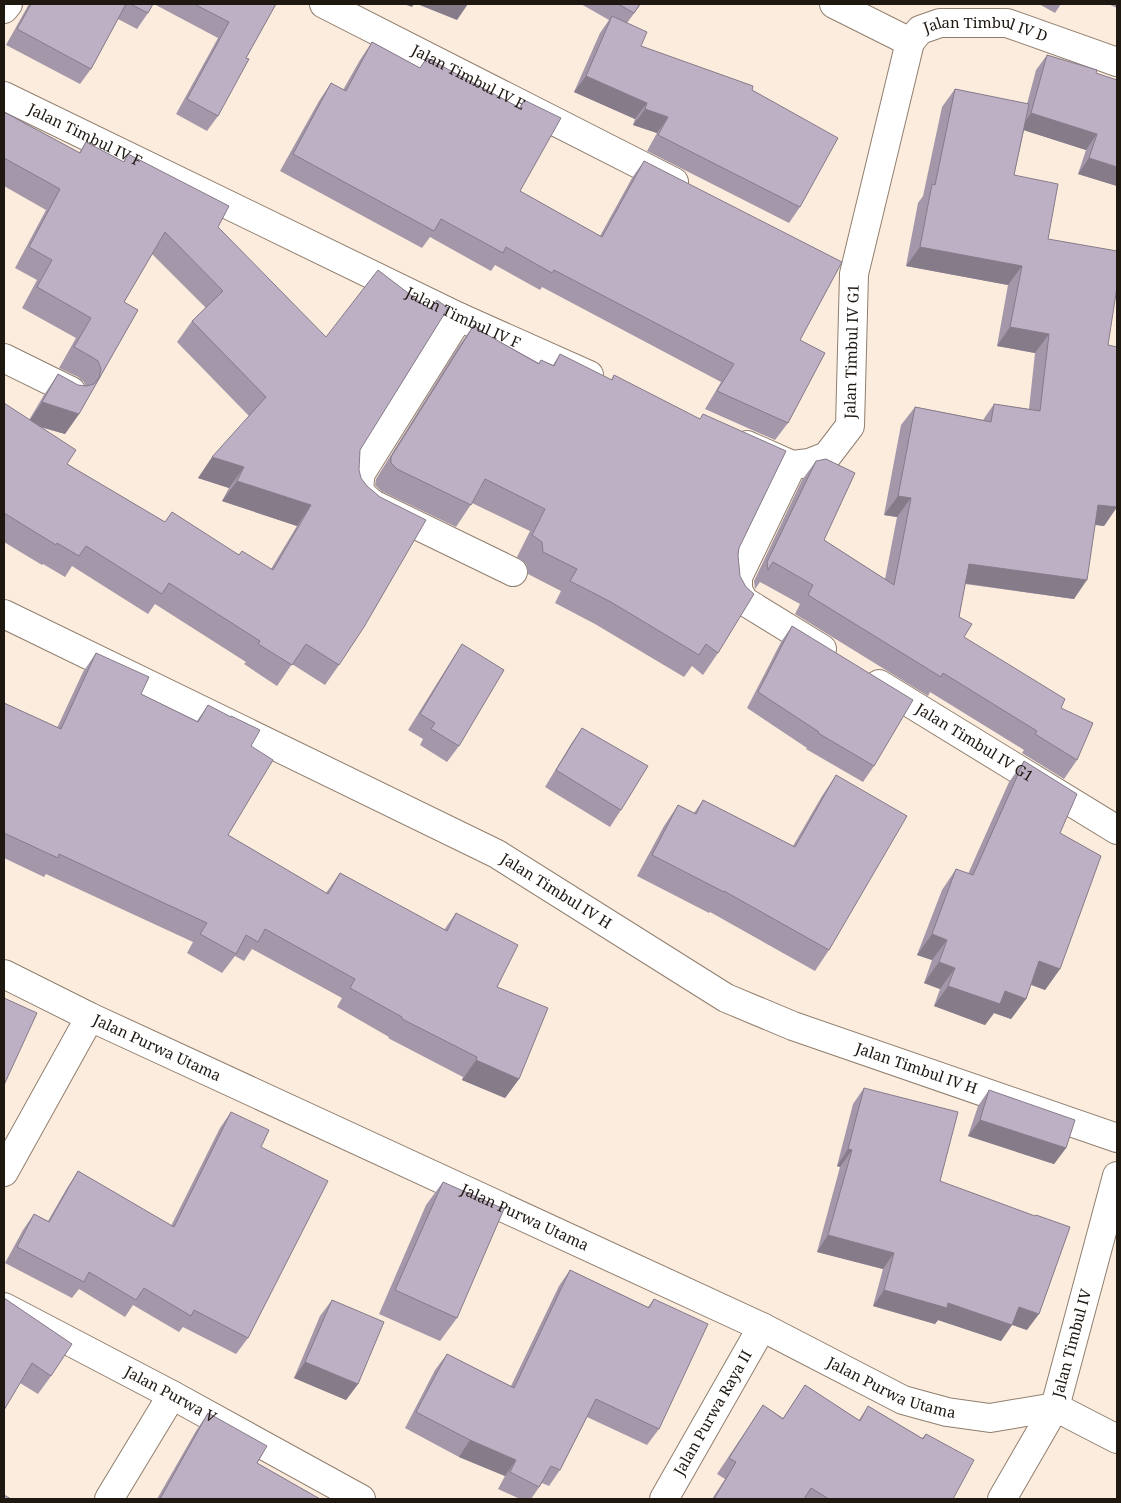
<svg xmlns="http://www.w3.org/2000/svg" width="1121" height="1503" font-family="'Noto Serif',serif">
	<rect width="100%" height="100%" fill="#fcecdd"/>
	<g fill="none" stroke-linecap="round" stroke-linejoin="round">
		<g stroke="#907f6e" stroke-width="30">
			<g id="minor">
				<path id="s1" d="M324,4L674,182"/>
				<path id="s2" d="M834,4L910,42L920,30L940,23H1007L1117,62"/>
				<polyline points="4,9 8,4"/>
				<path id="s3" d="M4,96L459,317L589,375"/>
				<path d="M459,317L361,473C358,490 359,493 373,504L513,572"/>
				<polyline points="4,358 71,391"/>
				<path id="s4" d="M747,445L792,465L809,463L827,456L850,426L854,274L910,42"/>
				<polyline points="792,465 738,577 738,590 744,601 822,649"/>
				<path id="s5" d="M4,614L497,854L726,998L793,1026L1117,1138"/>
				<path id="s6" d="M879,684L1117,830"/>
				<path id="s7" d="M4,974L90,1017L762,1327L903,1400L947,1412L990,1418L1055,1407L1117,1439"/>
				<polyline points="4,1172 90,1017"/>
				<path id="s8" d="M4,1307L172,1395L361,1499"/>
				<polyline points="109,1499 172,1395"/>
				<path id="s9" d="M664,1499L762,1327"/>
				<path id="s10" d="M1002,1499L1055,1407L1117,1176"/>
			</g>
		</g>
		<use href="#minor" stroke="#fff" stroke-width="28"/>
	</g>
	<g fill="#a397a9" fill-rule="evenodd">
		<polygon points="29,4 153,4 148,13 137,29 118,19 91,69 80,84 6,45"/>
		<polygon points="154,4 276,4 246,58 218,116 207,131 176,114 218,38"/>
		<polygon points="581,4 641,4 627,23 641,46 752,90 800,207 789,223 647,151 657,133 633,125 635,119 574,92 600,33 609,20"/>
		<polygon points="1039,4 1061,4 1055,13"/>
		<polygon points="1108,4 1117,4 1117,8"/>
		<polygon points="372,42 420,68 427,58 519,108 524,100 520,191 600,236 632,178 644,161 800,340 788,423 775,440 705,409 721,382 542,287 540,290 495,265 491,271 430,237 422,248 280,171 319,101 331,83 343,90 360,60"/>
		<polygon points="1047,55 1096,73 1117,186 1078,174 1086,150 1024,130 1014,175 1048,239 1108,345 1117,507 1104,526 1095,525 1074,599 965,584 959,617 964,637 1061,708 1077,760 1064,779 1022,753 1024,750 930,692 928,696 795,614 800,604 760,582 755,589 754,581 802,480 816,461 824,540 885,579 897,517 884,515 901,425 915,407 983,420 994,404 1029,409 1035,353 997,346 1008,285 906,266 918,203 923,196 942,107 955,89 1027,104 1036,70"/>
		<path d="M4,112L79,153L86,142L123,162L128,154L218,227L360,450L339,665L325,685L292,664L277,686L244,664L246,662L155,604L148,614L72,566L65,577L43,564L42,565L4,542V404L29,420L44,395L58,374L78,385L85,386L84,382L78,377L59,368L76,338L22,308L37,280L15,268L46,210L4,186ZM152,254L206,308L192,321L177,342L249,416L198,478L229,488L222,501L297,526L271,569L165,522L67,464L40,427L65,434L79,414L138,310L124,302Z"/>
		<polygon points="474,325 484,333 539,363 541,360 553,365 560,354 611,380 614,375 739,548 718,653 703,675 692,666 684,677 595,624 555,603 561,591 528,574 526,564 517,557 530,531 472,503 456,527 381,491 375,485 376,479 458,347"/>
		<polygon points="792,626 874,766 863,782 806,749 807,748 747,708 781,642"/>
		<polygon points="462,644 459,746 447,762 420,745 423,739 408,730 451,661"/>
		<polygon points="96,653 141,694 197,721 208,705 251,746 228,835 326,893 340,873 444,930 456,913 497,987 519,1079 505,1098 462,1080 463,1077 388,1038 389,1037 337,1007 342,998 252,949 244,961 235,956 222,973 187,953 193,942 46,874 44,877 4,858 4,703 57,728 83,672"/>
		<polygon points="582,728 621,810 610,827 545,787 571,744"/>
		<polygon points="1024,761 1060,833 1060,969 1045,990 1031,985 1026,999 1011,1019 994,1013 985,1025 934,1006 940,989 924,983 932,960 917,955 942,890 956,869 968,874 1009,782"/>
		<polygon points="836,775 829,950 815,971 710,912 709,913 637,876 664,826 678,805 694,813 703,800 793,846 822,796"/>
		<polygon points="864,1088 940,1181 1027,1330 1012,1325 1001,1341 938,1320 935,1324 873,1306 883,1269 817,1252 840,1167 837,1166 853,1104"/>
		<polygon points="989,1090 1066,1148 1054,1164 968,1136 978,1106"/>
		<polygon points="231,1112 261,1147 248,1338 236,1354 183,1327 179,1332 133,1305 125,1317 79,1289 72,1298 5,1263 23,1230 34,1214 48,1221 67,1188 78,1171 171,1226 220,1128"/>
		<polygon points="443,1182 457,1318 440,1341 379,1314 426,1205"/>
		<polygon points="570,1270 648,1307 654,1299 659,1429 647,1445 587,1417 560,1470 549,1486 542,1483 531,1499 520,1499 498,1489 505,1476 459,1457 405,1428 435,1370 447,1354 511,1386 559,1286"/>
		<polygon points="4,1298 51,1376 38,1394 20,1383"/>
		<polygon points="332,1300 358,1384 346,1400 294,1378 320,1316"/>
		<polygon points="805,1385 859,1420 868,1406 922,1438 926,1434 953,1499 712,1499 725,1479 717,1474 763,1405 783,1418"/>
		<polygon points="208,1413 257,1463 320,1499 157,1499 196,1431"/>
	</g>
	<g fill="#857b89">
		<polygon points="404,4 414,4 412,7"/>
		<polygon points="417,4 468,4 457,20"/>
		<polygon points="586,76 647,103 635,119 574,92"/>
		<polygon points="645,109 668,117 657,133 633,125"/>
		<polygon points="1031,113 1097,134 1086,150 1020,129"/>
		<polygon points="1089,158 1117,167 1117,186 1078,174"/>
		<polygon points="920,247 1022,266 1008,285 906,266"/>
		<polygon points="1010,327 1049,334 1035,353 997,346"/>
		<polygon points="42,402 79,414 65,434 28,423"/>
		<polygon points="212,457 244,467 229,488 198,478"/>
		<polygon points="237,481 311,505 297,526 222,501"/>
		<polygon points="898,496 911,498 897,517 884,515"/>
		<polygon points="1098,505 1117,507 1104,526 1084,523"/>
		<polygon points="969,564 1087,580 1074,599 956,582"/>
		<polygon points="932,934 947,940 932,960 917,955"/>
		<polygon points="1039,961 1060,969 1045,990 1025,982"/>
		<polygon points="939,962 955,968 940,989 924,983"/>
		<polygon points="948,986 1005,991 1026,999 1011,1019 994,1013 985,1025 934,1006"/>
		<polygon points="476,1060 519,1079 505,1098 462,1080"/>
		<polygon points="980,1120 1066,1148 1054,1164 968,1136"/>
		<polygon points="848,1149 852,1150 840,1167 837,1166"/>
		<polygon points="828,1235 894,1253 883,1269 817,1252"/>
		<polygon points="884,1290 948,1303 1012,1325 1001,1341 938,1320 935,1324 873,1306"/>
		<polygon points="1019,1307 1039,1314 1027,1330 1007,1323"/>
		<polygon points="305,1362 358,1384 346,1400 294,1378"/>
		<polygon points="470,1440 516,1460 505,1476 459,1457"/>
	</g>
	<g fill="#beb0c4" stroke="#857b89">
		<polygon points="31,4 126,4 91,69 17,29"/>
		<polygon points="130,4 153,4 148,13"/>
		<polygon points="194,4 276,4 246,58 249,59 218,116 187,99 229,22"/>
		<polygon points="618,4 640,4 634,13"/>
		<polygon points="612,16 647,32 641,46 753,86 752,90 838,138 800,207 658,135 668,117 645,109 647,103 586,76"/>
		<polygon points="372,42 420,68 427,58 520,108 524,100 561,118 520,191 602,237 644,161 842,262 800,340 825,353 788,423 717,391 734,364 554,270 552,273 506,247 503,253 441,219 434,231 293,154 331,83 346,91"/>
		<polygon points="1047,55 1097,70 1096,73 1117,80 1117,167 1089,158 1097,134 1031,113"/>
		<polygon points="955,89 1029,104 1014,175 1058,184 1048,239 1117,251 1117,287 1108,345 1117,347 1117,507 1098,505 1087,580 969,564 959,617 972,624 964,637 1065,699 1061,708 1093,723 1077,760 1035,734 1037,731 943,673 941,677 808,595 813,585 773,562 768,570 767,562 816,461 826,459 855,473 824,540 894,585 911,498 898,496 915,407 991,422 994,404 1040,411 1049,334 1010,327 1022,266 920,247 932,184 935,185"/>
		<polygon points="4,112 80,153 86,142 124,162 128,154 229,206 218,227 326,337 378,270 429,309 437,300 448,308 360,450 359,470 361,478 367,486 380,497 426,520 364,627 339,665 306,644 292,665 258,644 260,641 169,583 162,594 86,546 79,556 57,543 56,545 4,513 4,403 76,450 67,464 165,522 172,512 239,555 242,551 273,570 311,505 237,481 244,467 212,457 266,397 192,321 223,291 165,232 124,302 138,310 79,414 42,402 58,374 78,385 86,386 94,384 99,378 101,369 98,361 92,357 74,347 91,318 37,287 52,260 29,247 60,189 4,158"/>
		<polygon points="474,325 484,333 539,364 541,360 554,366 560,354 612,380 614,375 700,419 703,414 786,451 739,548 738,555 740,576 746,587 754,594 718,653 706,644 699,655 611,602 570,581 577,569 543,552 542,542 532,535 545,509 485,479 471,505 397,469 391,463 391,457"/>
		<polygon points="792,626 913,700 874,766 818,733 819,732 758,692"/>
		<polygon points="462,644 504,670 459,746 431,729 435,723 420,714"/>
		<polygon points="96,653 149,677 141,694 198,722 208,705 231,717 231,716 260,730 251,746 273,760 228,835 328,894 340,873 447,931 456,913 518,945 497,987 548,1008 519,1079 476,1060 477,1057 402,1019 402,1017 350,988 355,979 265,929 258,942 246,935 236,954 200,934 207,923 59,854 58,858 4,833 4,703 61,729"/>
		<polygon points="582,728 648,766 621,810 556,770"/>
		<polygon points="1024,761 1077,794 1060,833 1101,856 1060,969 1039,961 1026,999 1005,991 1000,1004 948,986 955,968 939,962 947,940 932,934 956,869 973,875"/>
		<polygon points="836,775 907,816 829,950 724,891 724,892 652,855 678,805 696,814 703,800 795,847"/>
		<polygon points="4,998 37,1013 4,1085"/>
		<polygon points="864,1088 958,1112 940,1181 1035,1216 1036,1215 1070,1227 1039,1314 1019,1307 1012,1325 948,1303 947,1308 884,1290 894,1253 828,1235 852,1150 848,1149"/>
		<polygon points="989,1090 1075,1120 1066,1148 980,1120"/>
		<polygon points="231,1112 269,1130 261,1147 328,1181 248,1338 194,1310 191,1316 144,1288 136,1300 89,1272 84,1282 17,1247 34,1214 49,1222 78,1171 174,1227"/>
		<polygon points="443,1182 504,1209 457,1318 395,1290"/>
		<polygon points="570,1270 649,1308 654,1299 708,1324 659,1429 596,1399 560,1470 551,1466 539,1487 510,1472 516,1460 470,1440 416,1412 447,1354 514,1388"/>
		<polygon points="4,1298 72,1344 51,1376 32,1363 4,1410"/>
		<polygon points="332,1300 384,1322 358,1384 305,1362"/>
		<polygon points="805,1385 860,1421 868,1406 923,1439 926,1434 974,1460 953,1499 829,1499 811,1488 804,1499 714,1499 736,1462 729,1458 763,1405 783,1419"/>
		<polygon points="208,1413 267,1446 257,1463 320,1499 160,1499"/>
		<polygon points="4,1495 11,1499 4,1499"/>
	</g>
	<g text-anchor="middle" stroke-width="4.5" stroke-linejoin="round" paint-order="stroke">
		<g font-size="15" fill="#1f1811" stroke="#fcecdd">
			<text dy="5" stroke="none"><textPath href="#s2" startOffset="168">Jalan Timbul IV D</textPath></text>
			<text dy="5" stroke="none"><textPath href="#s1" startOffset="162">Jalan Timbul IV E</textPath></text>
			<text dy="5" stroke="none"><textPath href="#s3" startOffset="90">Jalan Timbul IV F</textPath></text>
			<text dy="5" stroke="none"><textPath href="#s3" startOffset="510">Jalan Timbul IV F</textPath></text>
			<text dy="5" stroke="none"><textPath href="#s4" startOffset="198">Jalan Timbul IV G1</textPath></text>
			<text dy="5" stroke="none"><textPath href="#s6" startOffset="112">Jalan Timbul IV G1</textPath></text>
			<text dy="5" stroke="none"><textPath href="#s5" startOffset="618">Jalan Timbul IV H</textPath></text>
			<text dy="5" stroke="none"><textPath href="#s7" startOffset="170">Jalan Purwa Utama</textPath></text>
			<text dy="5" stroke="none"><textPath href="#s5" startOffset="1022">Jalan Timbul IV H</textPath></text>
			<text dy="5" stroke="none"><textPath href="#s7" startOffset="575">Jalan Purwa Utama</textPath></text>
			<text dy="5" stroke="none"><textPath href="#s10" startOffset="172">Jalan Timbul IV</textPath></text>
			<text dy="5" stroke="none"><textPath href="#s7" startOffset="980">Jalan Purwa Utama</textPath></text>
			<text dy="5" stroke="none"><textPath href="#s8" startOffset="188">Jalan Purwa V</textPath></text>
			<text dy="5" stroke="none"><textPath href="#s9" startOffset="99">Jalan Purwa Raya II</textPath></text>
		</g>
	</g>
	<rect width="1121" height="1503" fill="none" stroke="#1f1811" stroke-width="10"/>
</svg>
